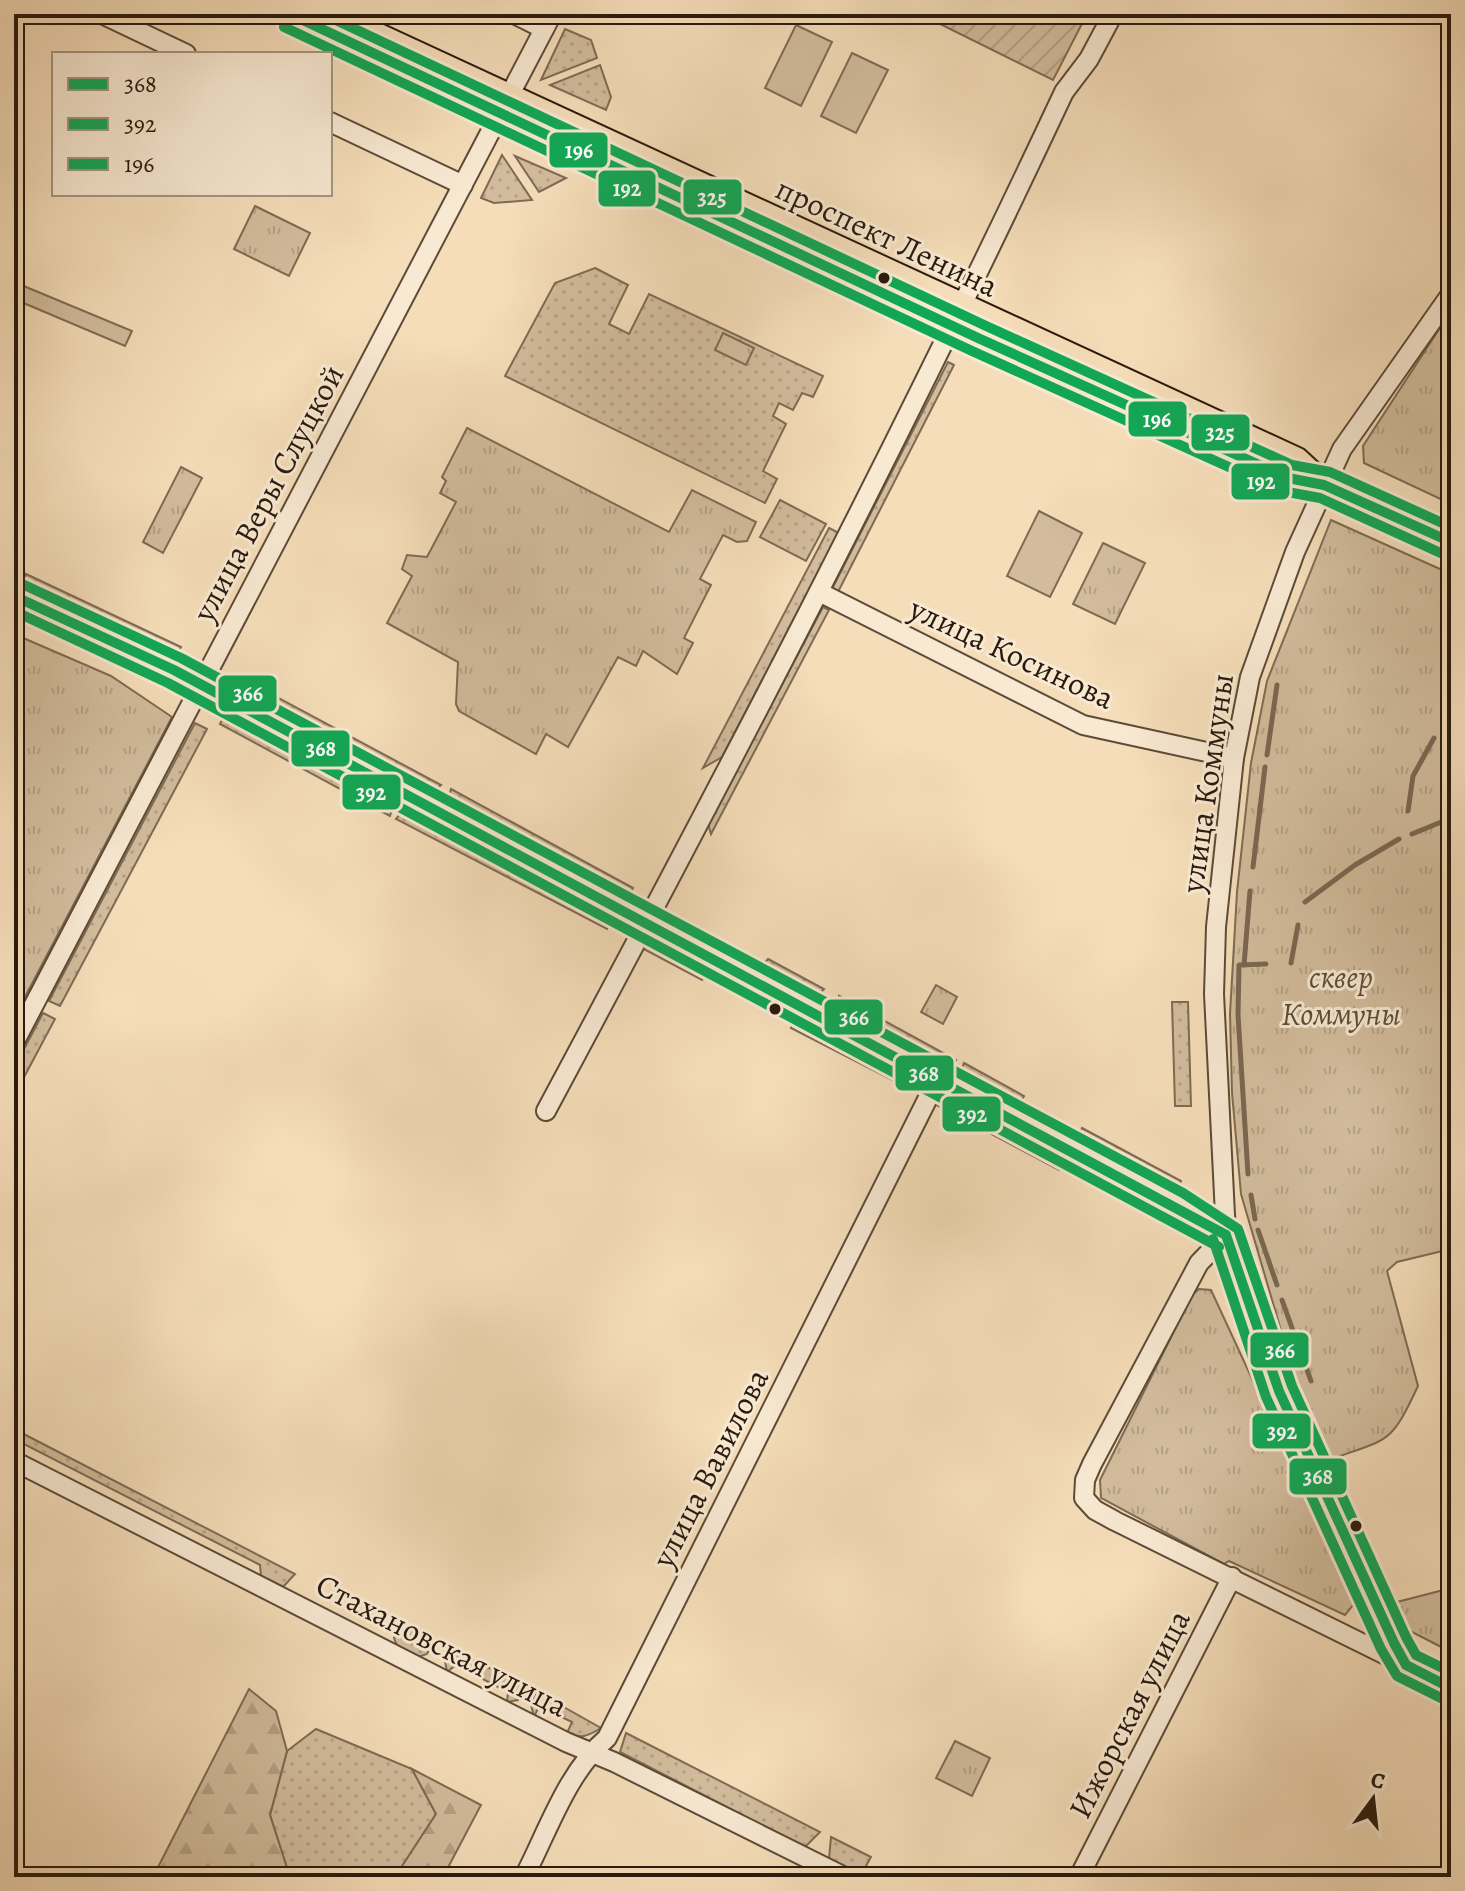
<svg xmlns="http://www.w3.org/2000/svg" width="1465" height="1891" font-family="Alegreya,serif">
	<defs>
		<pattern id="grass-dots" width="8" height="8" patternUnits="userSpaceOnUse" patternTransform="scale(2)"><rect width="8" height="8" fill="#d2bc9c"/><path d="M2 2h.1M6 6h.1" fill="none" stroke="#b4a185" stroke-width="1.8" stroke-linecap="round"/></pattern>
		<pattern id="forest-firs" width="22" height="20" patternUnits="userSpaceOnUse" patternTransform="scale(2)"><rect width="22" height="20" fill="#d2bc9c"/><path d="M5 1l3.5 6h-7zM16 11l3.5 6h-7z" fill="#b4a185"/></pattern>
		<pattern id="park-tufts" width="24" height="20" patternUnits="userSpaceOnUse" patternTransform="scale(2)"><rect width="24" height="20" fill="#d2bc9c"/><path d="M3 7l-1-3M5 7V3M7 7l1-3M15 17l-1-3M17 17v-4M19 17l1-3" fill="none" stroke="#b4a185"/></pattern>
		<pattern id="garden-furrows" width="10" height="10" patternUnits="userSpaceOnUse" patternTransform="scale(2)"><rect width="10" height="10" fill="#d2bc9c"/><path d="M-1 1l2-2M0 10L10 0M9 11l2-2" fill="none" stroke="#b4a185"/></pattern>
	</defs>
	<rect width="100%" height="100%" fill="#f5ddb9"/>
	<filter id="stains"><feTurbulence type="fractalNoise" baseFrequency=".0025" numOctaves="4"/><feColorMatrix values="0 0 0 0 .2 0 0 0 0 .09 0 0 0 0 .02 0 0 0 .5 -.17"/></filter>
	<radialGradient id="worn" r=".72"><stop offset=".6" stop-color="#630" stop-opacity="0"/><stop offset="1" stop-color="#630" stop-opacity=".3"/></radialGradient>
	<g fill="url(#grass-dots)" stroke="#7e6b54" stroke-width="2">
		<polygon points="565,29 591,40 597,58 541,80"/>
		<polygon points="600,65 611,97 606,110 550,85"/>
		<polygon points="502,155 532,200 494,203 481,198"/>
		<polygon points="515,156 566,178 539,192"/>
		<polygon points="595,268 628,285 609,324 629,334 649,294 823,376 813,397 802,393 793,410 779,403 773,416 786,424 763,471 777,479 765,503 505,376 555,283"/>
		<polygon points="948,362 954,365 838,592 832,589"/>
		<polygon points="780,500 826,524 806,561 760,537"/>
		<polygon points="829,528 839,533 722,757 703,768"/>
		<polygon points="26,574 181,647 174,660 28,592 24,584"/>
		<polygon points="823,607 829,610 711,834 708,824"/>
		<polygon points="243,679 441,785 430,795 236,693"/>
		<polygon points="227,709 390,797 394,802 390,816 220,724"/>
		<polygon points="195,723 207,729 60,1006 49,1001"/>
		<polygon points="451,789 633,888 626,901 447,805"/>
		<polygon points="411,808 614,916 607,929 396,819 404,809"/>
		<polygon points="650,941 661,942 709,968 702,980 642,948"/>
		<polygon points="768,959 824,989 814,1000 758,971"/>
		<polygon points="839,996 956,1060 952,1068 942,1069 840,1015"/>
		<polygon points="1172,1002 1188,1002 1191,1106 1175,1106"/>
		<polygon points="43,1013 55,1019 14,1096 14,1068"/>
		<polygon points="797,1015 907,1074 915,1081 916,1092 791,1028"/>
		<polygon points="964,1063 1024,1096 1016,1109 961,1079 959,1076"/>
		<polygon points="944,1095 1066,1157 1059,1170 933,1103"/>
		<polygon points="1082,1128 1181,1181 1176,1194 1083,1144 1079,1137"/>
		<polygon points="1086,1171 1133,1192 1126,1204 1080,1180"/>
		<polygon points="14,1429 295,1574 283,1587 261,1576 260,1565 14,1439"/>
		<polygon points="400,1623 434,1640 427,1654 418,1657 397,1646 394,1638"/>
		<polygon points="451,1649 525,1686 518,1700 507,1702 508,1692 456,1665 447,1672 445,1661"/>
		<path d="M537,1692L601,1728C590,1735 580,1740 567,1733L572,1722L539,1706L534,1717L531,1705Z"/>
		<polygon points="316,1729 412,1769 436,1814 395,1877 263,1877 288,1871 270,1815 287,1751"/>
		<polygon points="626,1733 820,1832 805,1847 620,1752"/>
		<polygon points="831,1837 871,1857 861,1875 829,1859"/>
	</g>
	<g fill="url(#forest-firs)" stroke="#7e6b54" stroke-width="2">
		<polygon points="249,1689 276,1711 287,1751 270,1815 288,1871 263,1877 153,1877"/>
		<polygon points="412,1769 481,1805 443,1877 395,1877 436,1814"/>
	</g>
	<g fill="url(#park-tufts)" stroke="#7e6b54" stroke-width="2">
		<polygon points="255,206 310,233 289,276 234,249"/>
		<polygon points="1451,311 1451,504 1364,463 1363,446"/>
		<polygon points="723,333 754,348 746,365 715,350"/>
		<polygon points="467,428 669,532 692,490 756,522 747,541 737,542 723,535 700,579 711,585 684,638 693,643 677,674 643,651 636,666 618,657 568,747 546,734 536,754 459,711 456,704 458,662 387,623 412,576 402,569 407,555 427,557 456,502 440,493 446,481 442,477"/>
		<polygon points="181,467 202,478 163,553 143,542"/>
		<path d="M1331,520L1451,574V1249L1397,1262L1387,1271L1418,1386C1390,1446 1389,1438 1329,1460L1315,1433L1292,1368L1241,1194L1232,1093L1230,1014L1237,892L1251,763L1267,681Z"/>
		<polygon points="1103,543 1145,563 1115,624 1073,604"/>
		<polygon points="14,634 111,676 172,717 14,1018"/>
		<polygon points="936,985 957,997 943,1024 921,1012"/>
		<polygon points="1199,1289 1211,1290 1352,1595 1353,1605 1345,1615 1229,1561 1224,1564 1101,1498 1100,1480 1192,1295"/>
		<polygon points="1451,1588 1451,1652 1410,1631 1397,1602"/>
		<polygon points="955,1741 990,1758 972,1796 936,1778"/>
	</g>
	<polygon fill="url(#garden-furrows)" stroke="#7e6b54" stroke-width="2" points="920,14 1087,14 1053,80"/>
	<g fill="#d2bc9c" stroke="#7e6b54" stroke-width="2">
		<polygon points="796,25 832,42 801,106 765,88"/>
		<polygon points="852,53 888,70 856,133 821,116"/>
		<polygon points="14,282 132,331 125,346 14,299"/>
		<polygon points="1039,511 1082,533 1050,597 1007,576"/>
	</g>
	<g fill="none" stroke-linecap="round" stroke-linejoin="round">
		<g stroke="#7a6751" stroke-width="5">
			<polyline points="1267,755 1277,685"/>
			<polyline points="1408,811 1413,776 1434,738"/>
			<polyline points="1412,834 1451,818"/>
			<polyline points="1253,867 1265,767"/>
			<polyline points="1305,902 1355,865 1399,839"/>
			<polyline points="1291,963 1298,925"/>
			<polyline points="1244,965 1250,891"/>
			<polyline points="1248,1174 1238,1015 1239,965 1266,964"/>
			<polyline points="1251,1195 1255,1219"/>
			<polyline points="1258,1230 1277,1285"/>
			<polyline points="1282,1300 1311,1381"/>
		</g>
		<g stroke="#5c4b38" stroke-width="22">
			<g id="minor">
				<polyline points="102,14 186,54"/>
				<polyline points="514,14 544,29"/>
				<polyline points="330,122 463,185"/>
				<polyline points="1451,294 1342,449 1295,552 1250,677 1234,758 1216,927 1214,994 1226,1235 1240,1291 1296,1430 1394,1643 1406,1665 1451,1688"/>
				<polyline points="819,592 1083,725 1234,758"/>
				<polyline points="14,596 174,670 1176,1205 1226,1235"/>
				<polyline points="14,1043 552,14"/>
				<path d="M546,1111C726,775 902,438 1064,92L1089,59L1113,14"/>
				<polyline points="1226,1235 1199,1263 1092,1464 1085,1480 1084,1498 1095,1510 1115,1521 1406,1665"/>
				<polyline points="14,1461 566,1742 614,1762 845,1877"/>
				<path d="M524,1877C548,1831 567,1772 607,1738L938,1078"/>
				<polyline points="1079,1877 1232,1577"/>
			</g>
		</g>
		<g stroke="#291a0d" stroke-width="28">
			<g id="major">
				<polyline points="290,14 978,338 1288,478 1324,485 1451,542"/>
				<polyline points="331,14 1297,460 1324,485"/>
			</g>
		</g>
		<use href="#minor" stroke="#f8e9d2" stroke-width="18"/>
		<use href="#major" stroke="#f5ddb9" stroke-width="24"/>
		<g stroke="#f8e9d2" stroke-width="16">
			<g id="bus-1">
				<polyline points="14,596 174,670 1226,1235"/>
				<polyline points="1226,1235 1279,1391 1394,1643 1406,1665 1451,1688"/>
			</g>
		</g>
		<g stroke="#f8e9d2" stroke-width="16">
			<g id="bus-2">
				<polyline points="14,611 168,683 1219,1247"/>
				<polyline points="1213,1239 1266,1397 1381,1649 1397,1676 1445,1700"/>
			</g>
		</g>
		<g stroke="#f8e9d2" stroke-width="16">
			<polyline id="bus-3" points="290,14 978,338 1288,478 1324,485 1451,542"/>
		</g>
		<g stroke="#f8e9d2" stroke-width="16">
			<polyline id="bus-4" points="284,27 972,351 1282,491 1320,498 1445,555"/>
		</g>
		<g stroke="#f8e9d2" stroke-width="16">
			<polyline id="bus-5" points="323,14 984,325 1292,465 1330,472 1451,527"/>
		</g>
		<g stroke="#f8e9d2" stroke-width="16">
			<polyline id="bus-6" points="20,583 181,658 1183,1193 1238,1229 1292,1386 1406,1637 1416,1655 1451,1672"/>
		</g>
		<use href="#bus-1" stroke="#10a855" stroke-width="10"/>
		<use href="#bus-2" stroke="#10a855" stroke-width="10"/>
		<use href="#bus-3" stroke="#10a855" stroke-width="10"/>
		<use href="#bus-4" stroke="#10a855" stroke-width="10"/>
		<use href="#bus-5" stroke="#10a855" stroke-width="10"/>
		<use href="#bus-6" stroke="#10a855" stroke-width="10"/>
	</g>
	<g fill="#291a0d" stroke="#f8e9d2" stroke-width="3">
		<circle cx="884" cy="278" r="7"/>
		<circle cx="775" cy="1009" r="7"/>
		<circle cx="1356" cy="1526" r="7"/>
	</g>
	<g text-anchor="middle" stroke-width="6" stroke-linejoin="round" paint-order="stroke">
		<g font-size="32" fill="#291a0d" stroke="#f8e9d2">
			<text transform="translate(887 237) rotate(25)" y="11">проспект Ленина</text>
			<text transform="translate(268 493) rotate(-62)" y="11">улица Веры Слуцкой</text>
			<text transform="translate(1012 653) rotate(25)" y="11">улица Косинова</text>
			<text transform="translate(1207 783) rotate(-82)" y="11">улица Коммуны</text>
			<text transform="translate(710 1468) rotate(-63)" y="11">улица Вавилова</text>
			<text transform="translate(442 1645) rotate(27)" y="11">Стахановская улица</text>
			<text transform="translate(1129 1714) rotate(-63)" y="11">Ижорская улица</text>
		</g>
		<g font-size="32" font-style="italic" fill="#5c4b38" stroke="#f8e9d2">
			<text x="1341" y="988">сквер<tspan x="1341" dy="37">Коммуны</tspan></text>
		</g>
	</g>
	<g stroke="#f8e9d2" stroke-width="3">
		<rect x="548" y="131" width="61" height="38" rx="8" fill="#10a855"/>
		<rect x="597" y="169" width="60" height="39" rx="8" fill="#10a855"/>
		<rect x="682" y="178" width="61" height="38" rx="8" fill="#10a855"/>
		<rect x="1127" y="400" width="61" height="38" rx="8" fill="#10a855"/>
		<rect x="1190" y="413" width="61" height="39" rx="8" fill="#10a855"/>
		<rect x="1230" y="462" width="61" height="39" rx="8" fill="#10a855"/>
		<rect x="217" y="674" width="61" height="39" rx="8" fill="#10a855"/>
		<rect x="290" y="729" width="61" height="39" rx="8" fill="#10a855"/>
		<rect x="341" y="773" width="61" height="38" rx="8" fill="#10a855"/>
		<rect x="823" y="998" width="61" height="38" rx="8" fill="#10a855"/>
		<rect x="894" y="1054" width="61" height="38" rx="8" fill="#10a855"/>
		<rect x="941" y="1095" width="61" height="38" rx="8" fill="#10a855"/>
		<rect x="1249" y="1331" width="61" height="38" rx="8" fill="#10a855"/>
		<rect x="1251" y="1412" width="61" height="38" rx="8" fill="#10a855"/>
		<rect x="1288" y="1457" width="60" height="39" rx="8" fill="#10a855"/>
	</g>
	<g font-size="22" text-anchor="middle" font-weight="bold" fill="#fff">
		<text x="579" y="158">196</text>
		<text x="627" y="196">192</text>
		<text x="712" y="205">325</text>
		<text x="1157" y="427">196</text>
		<text x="1220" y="440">325</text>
		<text x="1261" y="489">192</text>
		<text x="248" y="701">366</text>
		<text x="321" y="756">368</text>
		<text x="371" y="800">392</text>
		<text x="854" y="1025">366</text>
		<text x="924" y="1081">368</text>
		<text x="972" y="1122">392</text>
		<text x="1280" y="1358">366</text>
		<text x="1282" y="1439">392</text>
		<text x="1318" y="1484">368</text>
	</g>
	<rect width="1465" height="1891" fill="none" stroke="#f5ddb9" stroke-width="48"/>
	<rect x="16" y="16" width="1433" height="1859" fill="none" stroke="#291a0d" stroke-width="4"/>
	<rect x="24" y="24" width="1417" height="1843" fill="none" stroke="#291a0d" stroke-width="2"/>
	<rect x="52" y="52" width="280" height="144" fill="#f8e9d2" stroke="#a59683" stroke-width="2"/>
	<rect x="68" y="78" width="40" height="12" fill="#10a855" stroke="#a59683" stroke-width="2"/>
	<text x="124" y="92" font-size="24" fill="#291a0d">368</text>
	<rect x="68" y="118" width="40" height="12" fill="#10a855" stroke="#a59683" stroke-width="2"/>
	<text x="124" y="132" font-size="24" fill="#291a0d">392</text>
	<rect x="68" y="158" width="40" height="12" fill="#10a855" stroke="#a59683" stroke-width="2"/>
	<text x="124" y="172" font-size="24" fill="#291a0d">196</text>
	<g transform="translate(1373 1799) rotate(15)" stroke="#f8e9d2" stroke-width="6" paint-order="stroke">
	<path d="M0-6L14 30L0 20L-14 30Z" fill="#291a0d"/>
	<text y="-12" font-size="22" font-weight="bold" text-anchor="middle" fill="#291a0d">С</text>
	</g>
	<rect width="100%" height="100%" filter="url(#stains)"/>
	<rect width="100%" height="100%" fill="url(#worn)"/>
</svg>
